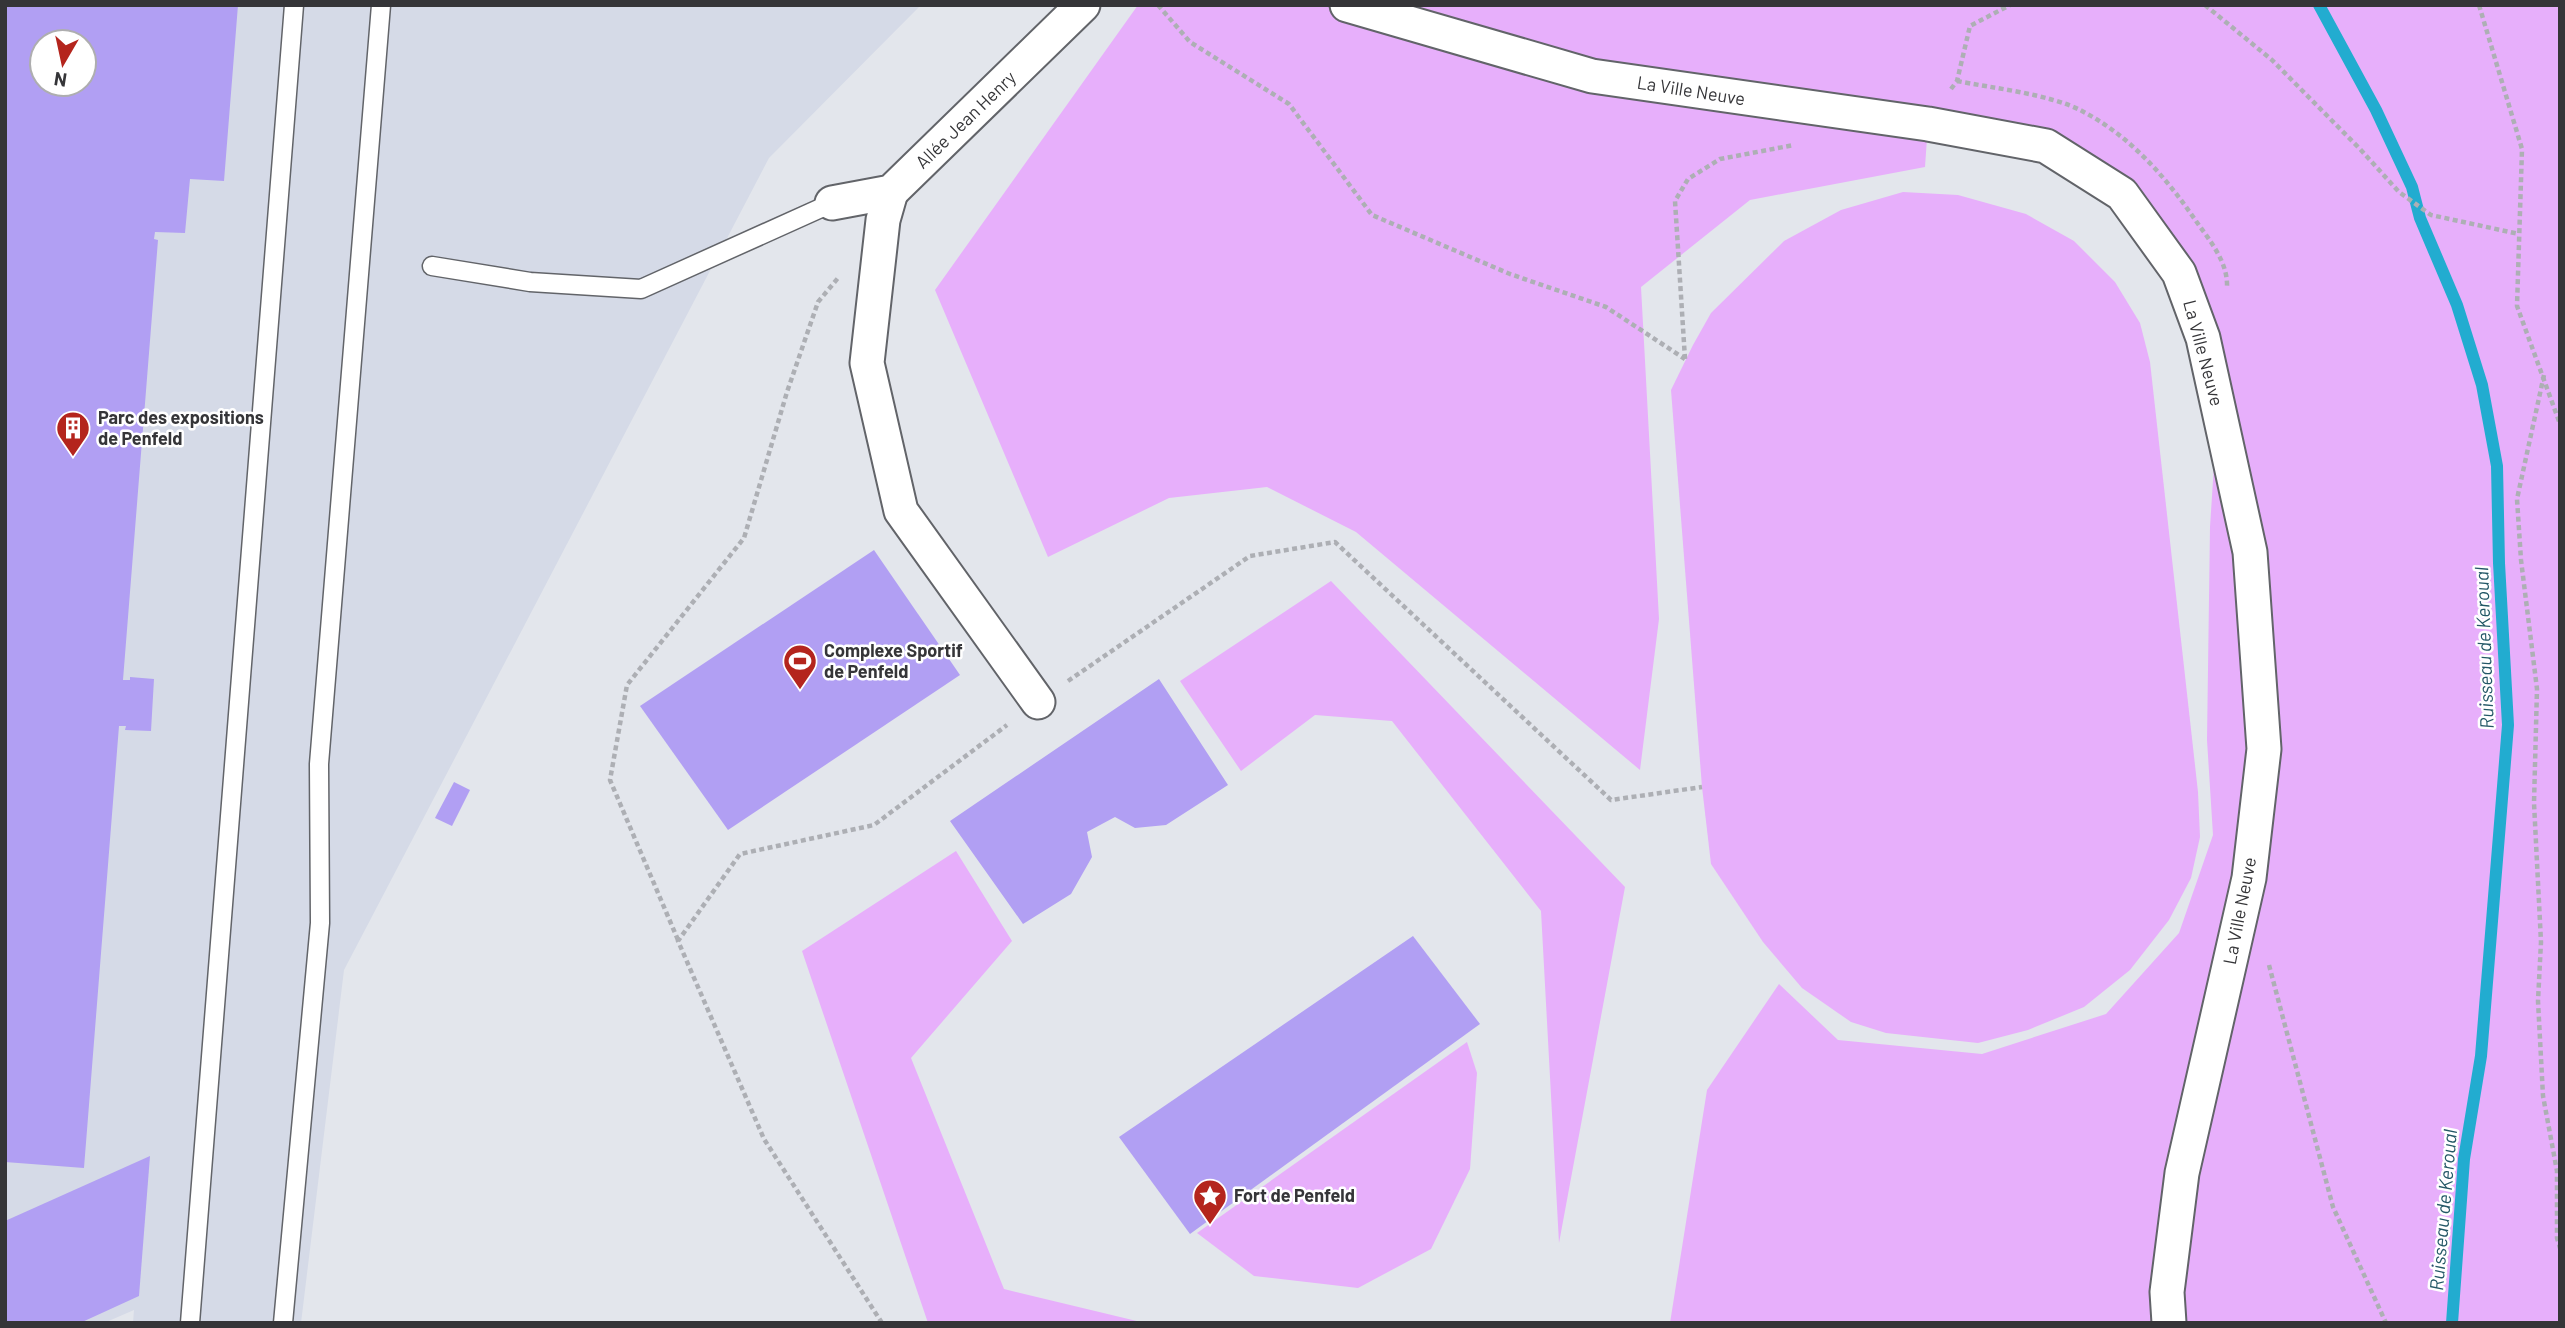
<svg xmlns="http://www.w3.org/2000/svg" width="2565" height="1328" font-family="Barlow,sans-serif">
	<rect width="100%" height="100%" fill="#e3e6ec"/>
	<path fill="#d5dae7" fill-rule="evenodd" d="M5,5H921L769,158L344,970L301,1323H133L134,1310L104,1323H5ZM42,42H84V84H42Z"/>
	<g fill="#e7affb">
		<polygon points="1138,5 2560,5 2560,1323 1670,1323 1707,1090 1779,984 1838,1040 1982,1054 2106,1014 2179,933 2213,835 2207,740 2210,527 2218,403 2203,338 2122,194 2046,146 1928,124 1925,167 1750,200 1641,287 1659,619 1640,770 1356,532 1267,487 1169,498 1048,557 935,290"/>
		<polygon points="1903,192 1958,195 2026,214 2074,241 2115,282 2140,323 2150,362 2198,792 2200,837 2191,878 2169,920 2130,970 2084,1007 2028,1030 1978,1043 1886,1033 1851,1022 1802,988 1763,942 1711,864 1702,787 1671,390 1693,345 1711,313 1784,241 1841,210"/>
		<polygon points="1331,581 1625,887 1559,1243 1541,911 1392,721 1315,715 1241,771 1180,681"/>
		<polygon points="956,851 1012,941 911,1058 1004,1289 1145,1323 928,1323 802,951"/>
		<polygon points="1467,1042 1477,1073 1470,1169 1431,1249 1358,1288 1254,1276 1197,1233"/>
	</g>
	<g fill="none" stroke-linecap="round" stroke-linejoin="round">
		<polyline stroke="#22acd0" stroke-width="12" points="2319,5 2376,110 2412,187 2420,218 2457,305 2482,385 2497,466 2499,563 2508,725 2481,1056 2464,1159 2452,1323"/>
	</g>
	<g fill="#b19ff3" fill-rule="evenodd">
		<path d="M5,5H238L224,181L190,179L185,233L155,232L154,239L158,240L123,680H130V677L154,679L151,731L125,730L126,726H119L84,1168L5,1162ZM42,42H84V84H42Z"/>
		<polygon points="874,550 960,675 728,830 640,706"/>
		<polygon points="1159,679 1228,785 1166,825 1135,828 1115,817 1087,832 1092,857 1071,894 1023,924 950,821"/>
		<polygon points="454,782 470,790 452,826 435,818"/>
		<polygon points="1413,936 1480,1024 1190,1234 1119,1137"/>
		<polygon points="150,1156 139,1296 80,1323 5,1323 5,1221"/>
	</g>
	<g fill="none" stroke-linecap="round" stroke-linejoin="round">
		<g stroke="#626469" stroke-width="21">
			<g id="service">
				<polyline points="432,266 530,282 641,289 832,203"/>
				<polyline points="190,1323 294,5"/>
				<polyline points="283,1323 320,923 319,764 381,5"/>
			</g>
		</g>
		<g stroke="#626469" stroke-width="37">
			<g id="minor">
				<polyline points="1347,5 1592,76 1928,124 2046,146 2122,194 2179,273 2203,338 2250,552 2264,749 2249,878 2182,1173 2167,1292 2169,1323"/>
				<polyline points="891,192 883,220 867,363 901,511 1038,702"/>
				<polyline points="832,203 891,192 1083,5"/>
			</g>
		</g>
		<g stroke="#adafb4" stroke-width="4.5" stroke-dasharray="5 3.5" stroke-linecap="butt">
			<polyline points="1158,5 1190,42 1289,104 1372,215 1510,274 1606,307 1685,359"/>
			<polyline points="2205,5 2272,60 2360,149 2399,192 2431,215 2519,234"/>
			<polyline points="2479,5 2522,149 2517,306 2560,424"/>
			<path d="M1957,81C1992,88 2050,94 2082,111C2130,136 2165,176 2196,221C2210,241 2228,262 2227,287"/>
			<polyline points="1951,89 1957,81 1970,26 2010,5"/>
			<polyline points="1685,359 1675,201 1688,179 1720,159 1794,145"/>
			<polyline points="2544,375 2517,499 2521,560 2537,689 2534,803 2541,942 2538,1001 2543,1096 2557,1171 2557,1238 2560,1248"/>
			<polyline points="1068,681 1250,556 1335,542 1611,800 1702,787"/>
			<polyline points="678,940 610,780 627,685 744,538 787,392 818,302 838,278"/>
			<polyline points="2269,965 2333,1207 2386,1323"/>
			<polyline points="882,1323 764,1139 678,941 740,854 874,825 1007,725"/>
		</g>
		<use href="#service" stroke="#fff" stroke-width="18"/>
		<use href="#minor" stroke="#fff" stroke-width="33"/>
	</g>
	<defs>
		<g id="building-pin" transform="scale(1.75)"><path d="M0 17L-7.5 6A9.5 9.5 0 1 1 7.5 6Z" fill="#b4251d" stroke="#fff"/><path d="M-4-6H4V6H1V3H-1V6H-4ZM-2.5-4.3h1.7v1.8h-1.7ZM.8-4.3h1.7v1.8H.8ZM-2.5-1h1.7V.8h-1.7ZM.8-1h1.7V.8H.8Z" fill="#fff"/></g>
		<g id="stadium-pin" transform="scale(1.75)"><path d="M0 17L-7.5 6A9.5 9.5 0 1 1 7.5 6Z" fill="#b4251d" stroke="#fff"/><path d="M0-5a6.5 5 0 1 0 0 10a6.5 5 0 1 0 0-10ZM-3.5-1.8h7v3.6h-7Z" fill="#fff"/></g>
		<g id="sight-pin" transform="scale(1.75)"><path d="M0 17L-7.5 6A9.5 9.5 0 1 1 7.5 6Z" fill="#b4251d" stroke="#fff"/><path d="M0-6L1.8-2.2L6-1.7L2.9 1.2L3.7 5.4L0 3.3L-3.7 5.4L-2.9 1.2L-6-1.7L-1.8-2.2Z" fill="#fff"/></g>
	</defs>
	<g fill-rule="evenodd">
		<use href="#building-pin" x="73" y="428"/>
		<use href="#stadium-pin" x="800" y="661"/>
		<use href="#sight-pin" x="1210" y="1196"/>
	</g>
	<g text-anchor="middle" stroke-width="5" stroke-linejoin="round" paint-order="stroke">
		<g font-size="18" fill="#353538" stroke="#fff">
			<text transform="translate(1691 91) rotate(9)" y="6">La Ville Neuve</text>
			<text transform="translate(966 120) rotate(-44)" y="6">Allée Jean Henry</text>
			<text transform="translate(2203 353) rotate(75)" y="6">La Ville Neuve</text>
			<text transform="translate(2240 911) rotate(-79)" y="6">La Ville Neuve</text>
		</g>
		<g font-size="18" font-weight="bold" fill="#353538" stroke="#fff" text-anchor="start">
			<text x="98" y="424">Parc des expositions<tspan x="98" dy="21">de Penfeld</tspan></text>
			<text x="824" y="657">Complexe Sportif<tspan x="824" dy="21">de Penfeld</tspan></text>
			<text x="1234" y="1202">Fort de Penfeld</text>
		</g>
		<g font-size="19" font-style="italic" fill="#235766" stroke="#fff">
			<text transform="translate(2484 648) rotate(-92)" y="7">Ruisseau de Keroual</text>
			<text transform="translate(2443 1210) rotate(-85)" y="7">Ruisseau de Keroual</text>
		</g>
	</g>
	<rect width="2565" height="1328" fill="none" stroke="#353538" stroke-width="14"/>
	<g transform="translate(63 63) rotate(189)"><circle r="33" fill="#ffffff" stroke="#aeaeaf" stroke-width="2"/>
	<path d="M0-5L12 26L0 18L-12 26Z" fill="#b4251d"/>
	<text y="-10" font-size="19" font-weight="bold" text-anchor="middle" fill="#353538">N</text>
	</g>
</svg>
